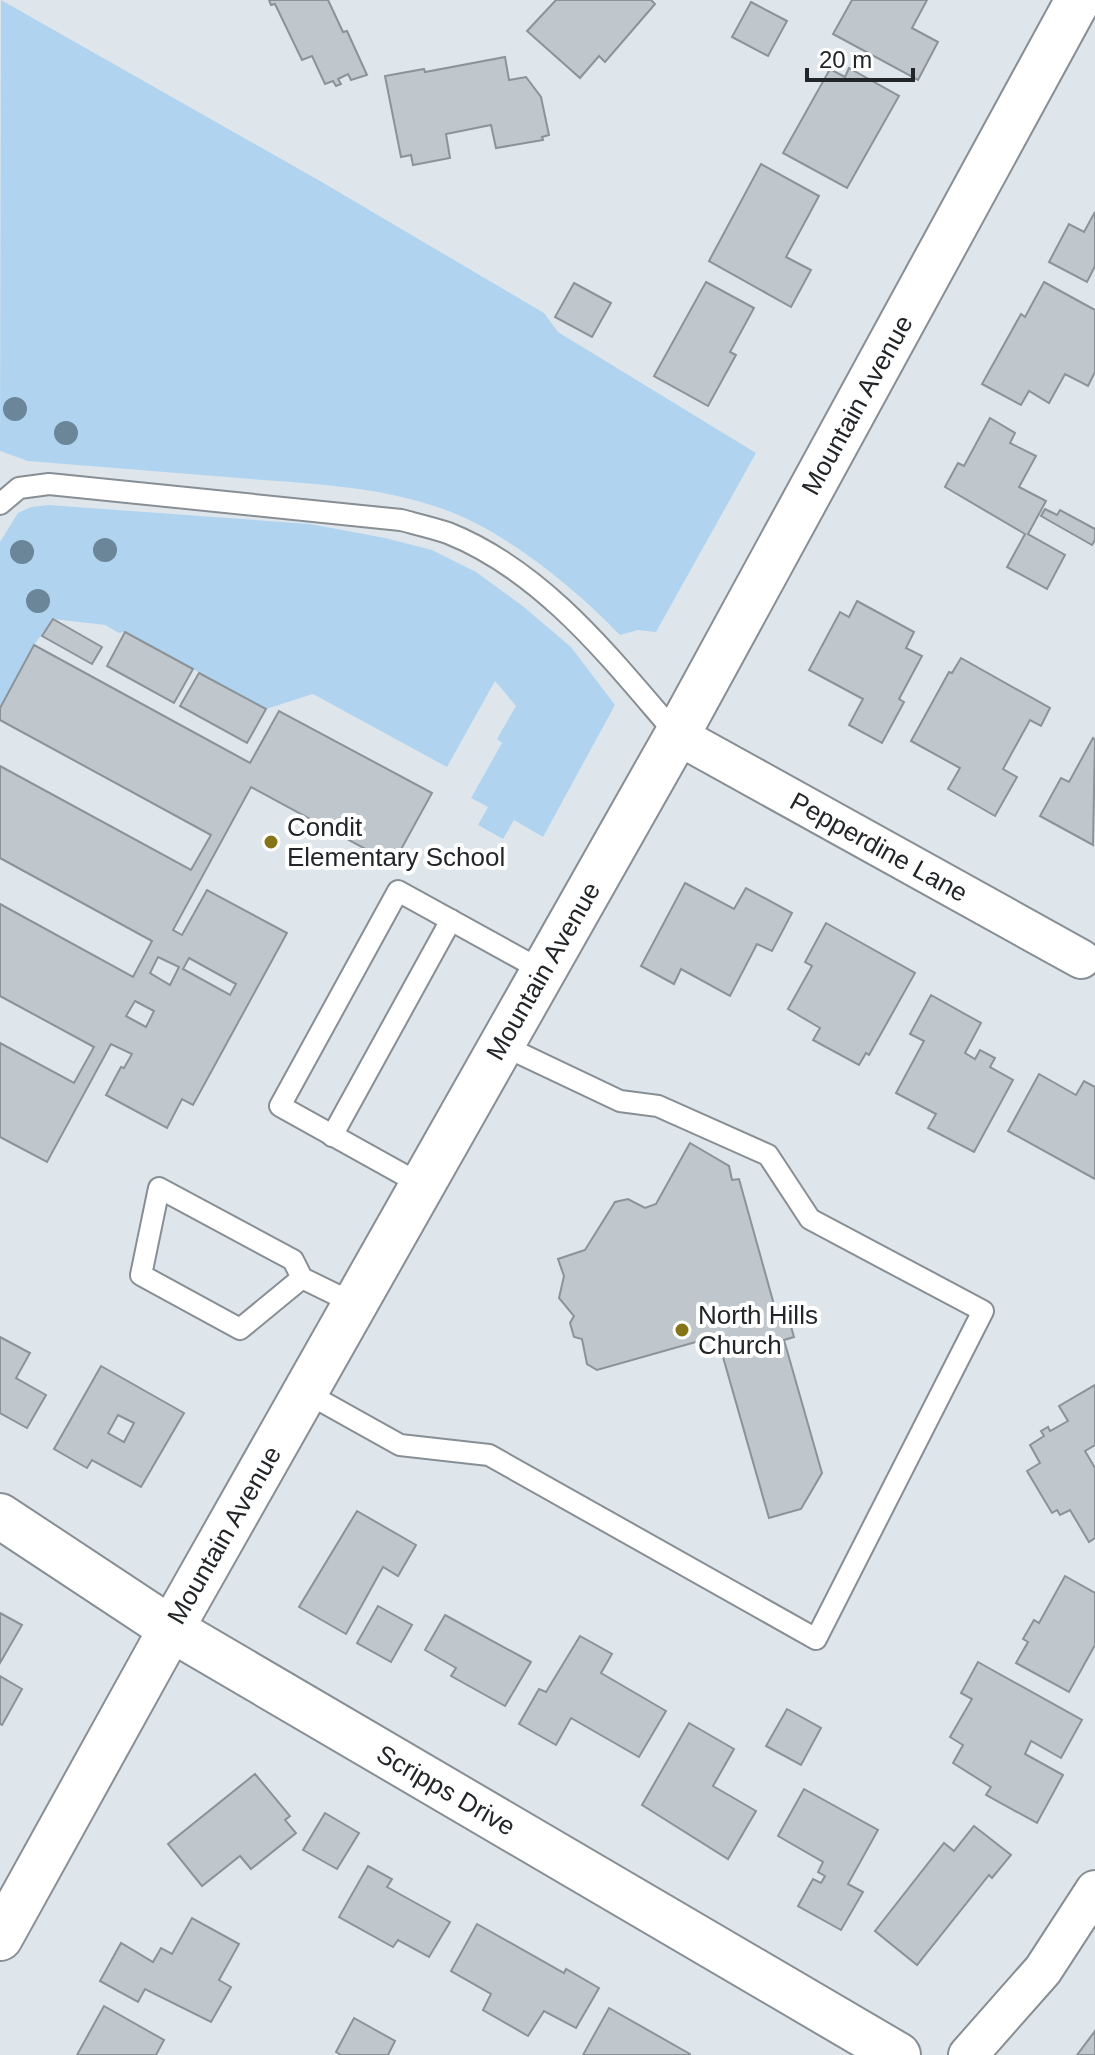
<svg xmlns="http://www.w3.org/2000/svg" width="1095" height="2055" font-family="Helvetica,sans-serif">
	<rect width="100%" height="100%" fill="#dee6ec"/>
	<g fill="#b0d4ef">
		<path d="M1,0L320,181L544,313L558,332L756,453L656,632L638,630L620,635C574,587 505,531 443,509C382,487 316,484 251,479C177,473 102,467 28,461L0,451Z"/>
		<polygon points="49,505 310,524 385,538 432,550 476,572 524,607 571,647 615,705 543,837 514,820 503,839 478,825 488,807 471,798 502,743 497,739 516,706 495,681 447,767 313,694 266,709 125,632 119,633 105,625 53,619 34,645 0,708 0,542 18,513 31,507"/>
	</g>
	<g fill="#bfc7cc" stroke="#8b9398" stroke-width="2" fill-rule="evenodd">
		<polygon points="269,0 328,0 343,32 347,31 367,75 351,80 348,74 338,79 341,84 336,86 333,81 325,84 312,56 302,60 275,4 271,5"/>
		<polygon points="556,0 651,0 655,4 605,62 599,56 580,78 527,31"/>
		<polygon points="852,0 927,0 912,28 938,42 918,80 833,34"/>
		<polygon points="751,2 787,21 768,56 732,37"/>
		<polygon points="505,57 509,80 526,77 541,97 549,135 542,137 543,140 496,148 491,125 446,134 450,158 413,165 411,155 401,157 385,76 424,69 425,72"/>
		<polygon points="849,68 899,96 847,188 783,153 830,69 845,77"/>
		<polygon points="761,164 819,196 786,257 811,270 791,307 709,261"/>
		<polygon points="1095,212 1095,266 1087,282 1049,262 1069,224 1084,232"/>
		<polygon points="706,282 754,308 730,352 736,355 708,406 654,376"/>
		<polygon points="1044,282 1095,310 1095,372 1088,386 1065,374 1049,403 1029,391 1021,405 982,384 1021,314 1025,317"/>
		<polygon points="574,283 611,303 592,337 555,317"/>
		<polygon points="990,418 1015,433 1010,443 1036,456 1019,487 1046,501 1028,534 1065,555 1047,589 1007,567 1025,534 945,487 958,463 964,466"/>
		<polygon points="1045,509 1057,515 1060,510 1095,529 1095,540 1092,545 1041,516"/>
		<polygon points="857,601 914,632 906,648 922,656 899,699 904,702 882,743 849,725 863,699 809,670 840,612 849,617"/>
		<polygon points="53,619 102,647 92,664 42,636"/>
		<polygon points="125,632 193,669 174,703 107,666"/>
		<path d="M34,645L250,763L279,711L432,793L393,864L251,787L173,930L182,935L207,890L287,933L193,1105L182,1099L167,1128L106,1095L121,1067L124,1068L132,1054L111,1044L47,1162L0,1137V1043L74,1083L94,1047L0,996V904L133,977L152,941L0,858V766L191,870L211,835L0,720V708ZM158,957L179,967L170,985L150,973ZM189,958L236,984L230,995L183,969ZM135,1001L154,1011L146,1027L126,1016Z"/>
		<polygon points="961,658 1050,708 1041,726 1030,720 1003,769 1017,777 995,816 948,789 960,768 911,741 949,672 952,673"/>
		<polygon points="199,673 266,709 247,743 180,706"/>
		<polygon points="1093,738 1095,740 1093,845 1040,816 1061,778 1069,782"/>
		<polygon points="685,883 734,909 746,888 792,913 772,951 757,944 730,996 681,969 674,984 641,966"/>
		<polygon points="826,923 915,973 869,1055 866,1053 859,1065 813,1040 820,1028 788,1009 812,966 805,962"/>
		<polygon points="931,995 981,1023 965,1053 975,1059 980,1050 995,1058 990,1067 1013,1080 974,1152 928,1128 936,1114 896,1093 924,1041 910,1034"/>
		<polygon points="1039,1074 1076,1095 1084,1081 1095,1087 1095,1179 1008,1131"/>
		<polygon points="690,1143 729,1166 732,1180 739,1179 778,1319 788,1316 794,1337 784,1340 822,1473 801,1509 769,1518 717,1336 597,1370 587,1364 582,1339 574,1337 570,1323 574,1316 559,1298 564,1276 558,1259 585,1250 615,1202 628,1199 645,1208 656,1204"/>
		<polygon points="0,1337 30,1353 16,1378 46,1395 27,1428 0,1413"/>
		<path d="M101,1366L184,1413L141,1487L92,1460L87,1468L54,1449ZM118,1415L134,1423L124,1442L108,1433Z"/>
		<polygon points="1095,1385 1095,1445 1085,1451 1095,1468 1095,1538 1089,1542 1070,1510 1060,1515 1057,1510 1052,1513 1027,1471 1040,1463 1030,1445 1044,1436 1041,1431 1048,1427 1050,1431 1068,1421 1059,1406"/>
		<polygon points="357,1511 416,1545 398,1576 383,1567 346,1634 299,1607"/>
		<polygon points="1065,1576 1095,1593 1095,1645 1069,1692 1016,1663 1028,1642 1023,1639 1034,1620 1039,1623"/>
		<polygon points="378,1606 412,1625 391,1662 357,1643"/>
		<polygon points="0,1613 22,1625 0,1663"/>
		<polygon points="445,1615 531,1662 505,1706 451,1676 456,1668 425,1650"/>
		<polygon points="580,1636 612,1654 601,1673 666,1711 639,1757 571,1718 556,1745 519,1724 539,1689 546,1692"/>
		<polygon points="978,1662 1082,1720 1061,1758 1031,1741 1025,1754 1063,1775 1037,1823 986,1795 991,1787 953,1763 963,1745 950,1737 972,1699 961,1693"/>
		<polygon points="0,1676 22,1689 2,1725 0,1724"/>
		<polygon points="787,1709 821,1728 801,1765 766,1746"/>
		<polygon points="689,1723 734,1749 713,1786 756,1811 728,1859 642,1805"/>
		<polygon points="255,1774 290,1816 285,1820 296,1833 251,1869 240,1856 202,1886 168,1844"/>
		<polygon points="804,1789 878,1830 848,1884 863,1892 841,1930 798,1906 813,1879 821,1883 825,1876 818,1872 823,1862 778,1836"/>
		<polygon points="325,1813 359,1833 337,1869 303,1850"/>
		<polygon points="974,1826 1011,1855 992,1878 989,1875 917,1965 875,1931 944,1843 954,1851"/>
		<polygon points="368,1866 392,1879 387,1887 450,1922 429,1957 398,1940 393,1947 339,1917"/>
		<polygon points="192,1918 239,1944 219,1980 231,1987 211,2022 145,1989 138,2002 100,1981 121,1943 153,1962 161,1948 172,1954"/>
		<polygon points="477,1924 564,1973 566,1969 599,1988 576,2028 544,2011 528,2036 483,2010 491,1994 451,1971"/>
		<polygon points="104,2006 164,2040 156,2055 77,2055"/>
		<polygon points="609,2008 690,2054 690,2055 583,2055"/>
		<polygon points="354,2018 395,2041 388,2055 341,2055 336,2052"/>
		<polygon points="1095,2031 1095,2055 1077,2055"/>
	</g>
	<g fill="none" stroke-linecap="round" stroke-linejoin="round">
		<g stroke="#878e94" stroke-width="24">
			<g id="service">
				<path d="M0,504L19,488L49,484L401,520C416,524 433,528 448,533C545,572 611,659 677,735"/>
				<polyline points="332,1136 451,920"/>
				<polyline points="422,1185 280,1106 398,891 543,971"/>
				<polyline points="302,1278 240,1329 141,1275 159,1188 293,1260 302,1278 355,1304"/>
				<polyline points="305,1392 400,1445 489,1455 816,1639 983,1311 810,1219 768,1155 658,1106 620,1101 502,1045"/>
			</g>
		</g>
		<g stroke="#878e94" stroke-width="42">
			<g id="minor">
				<polyline points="677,735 1081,959"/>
				<polyline points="968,2055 1043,1970 1095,1890"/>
			</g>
		</g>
		<g stroke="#878e94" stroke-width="48">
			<polyline id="tertiary" points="0,1516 171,1629 898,2055"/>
		</g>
		<g stroke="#878e94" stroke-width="48">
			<polyline id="secondary" points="0,1938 171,1629 677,735 1078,0"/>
		</g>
		<use href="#service" stroke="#fff" stroke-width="20"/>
		<use href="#minor" stroke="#fff" stroke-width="38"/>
		<use href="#tertiary" stroke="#fff" stroke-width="44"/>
		<use href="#secondary" stroke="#fff" stroke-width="44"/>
	</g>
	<g fill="#6a8698">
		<circle cx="15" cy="409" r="12"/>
		<circle cx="66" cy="433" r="12"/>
		<circle cx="105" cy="550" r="12"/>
		<circle cx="22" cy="552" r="12"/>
		<circle cx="38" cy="601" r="12"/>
	</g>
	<g fill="#867416" stroke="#fff" stroke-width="3">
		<circle cx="271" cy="842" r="8"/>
		<circle cx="682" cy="1330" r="8"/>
	</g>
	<g text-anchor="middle" stroke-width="8" stroke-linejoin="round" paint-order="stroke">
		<g font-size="26" fill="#232628" stroke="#fff">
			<text transform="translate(857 405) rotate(-61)" y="9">Mountain Avenue</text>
			<text transform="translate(879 847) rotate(29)" y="9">Pepperdine Lane</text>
			<text transform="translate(543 971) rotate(-60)" y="9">Mountain Avenue</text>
			<text transform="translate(224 1535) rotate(-60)" y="9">Mountain Avenue</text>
			<text transform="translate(446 1790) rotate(30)" y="9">Scripps Drive</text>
		</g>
		<g font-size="26" fill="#232628" stroke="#fff" text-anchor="start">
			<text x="287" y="836">Condit<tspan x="287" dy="30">Elementary School</tspan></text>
			<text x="698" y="1324">North Hills<tspan x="698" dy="30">Church</tspan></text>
		</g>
	</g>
	<path d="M807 68v12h106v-12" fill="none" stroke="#232628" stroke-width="4"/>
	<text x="819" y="68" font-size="24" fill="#232628" stroke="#ffffff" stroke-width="6" paint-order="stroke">20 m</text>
</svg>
